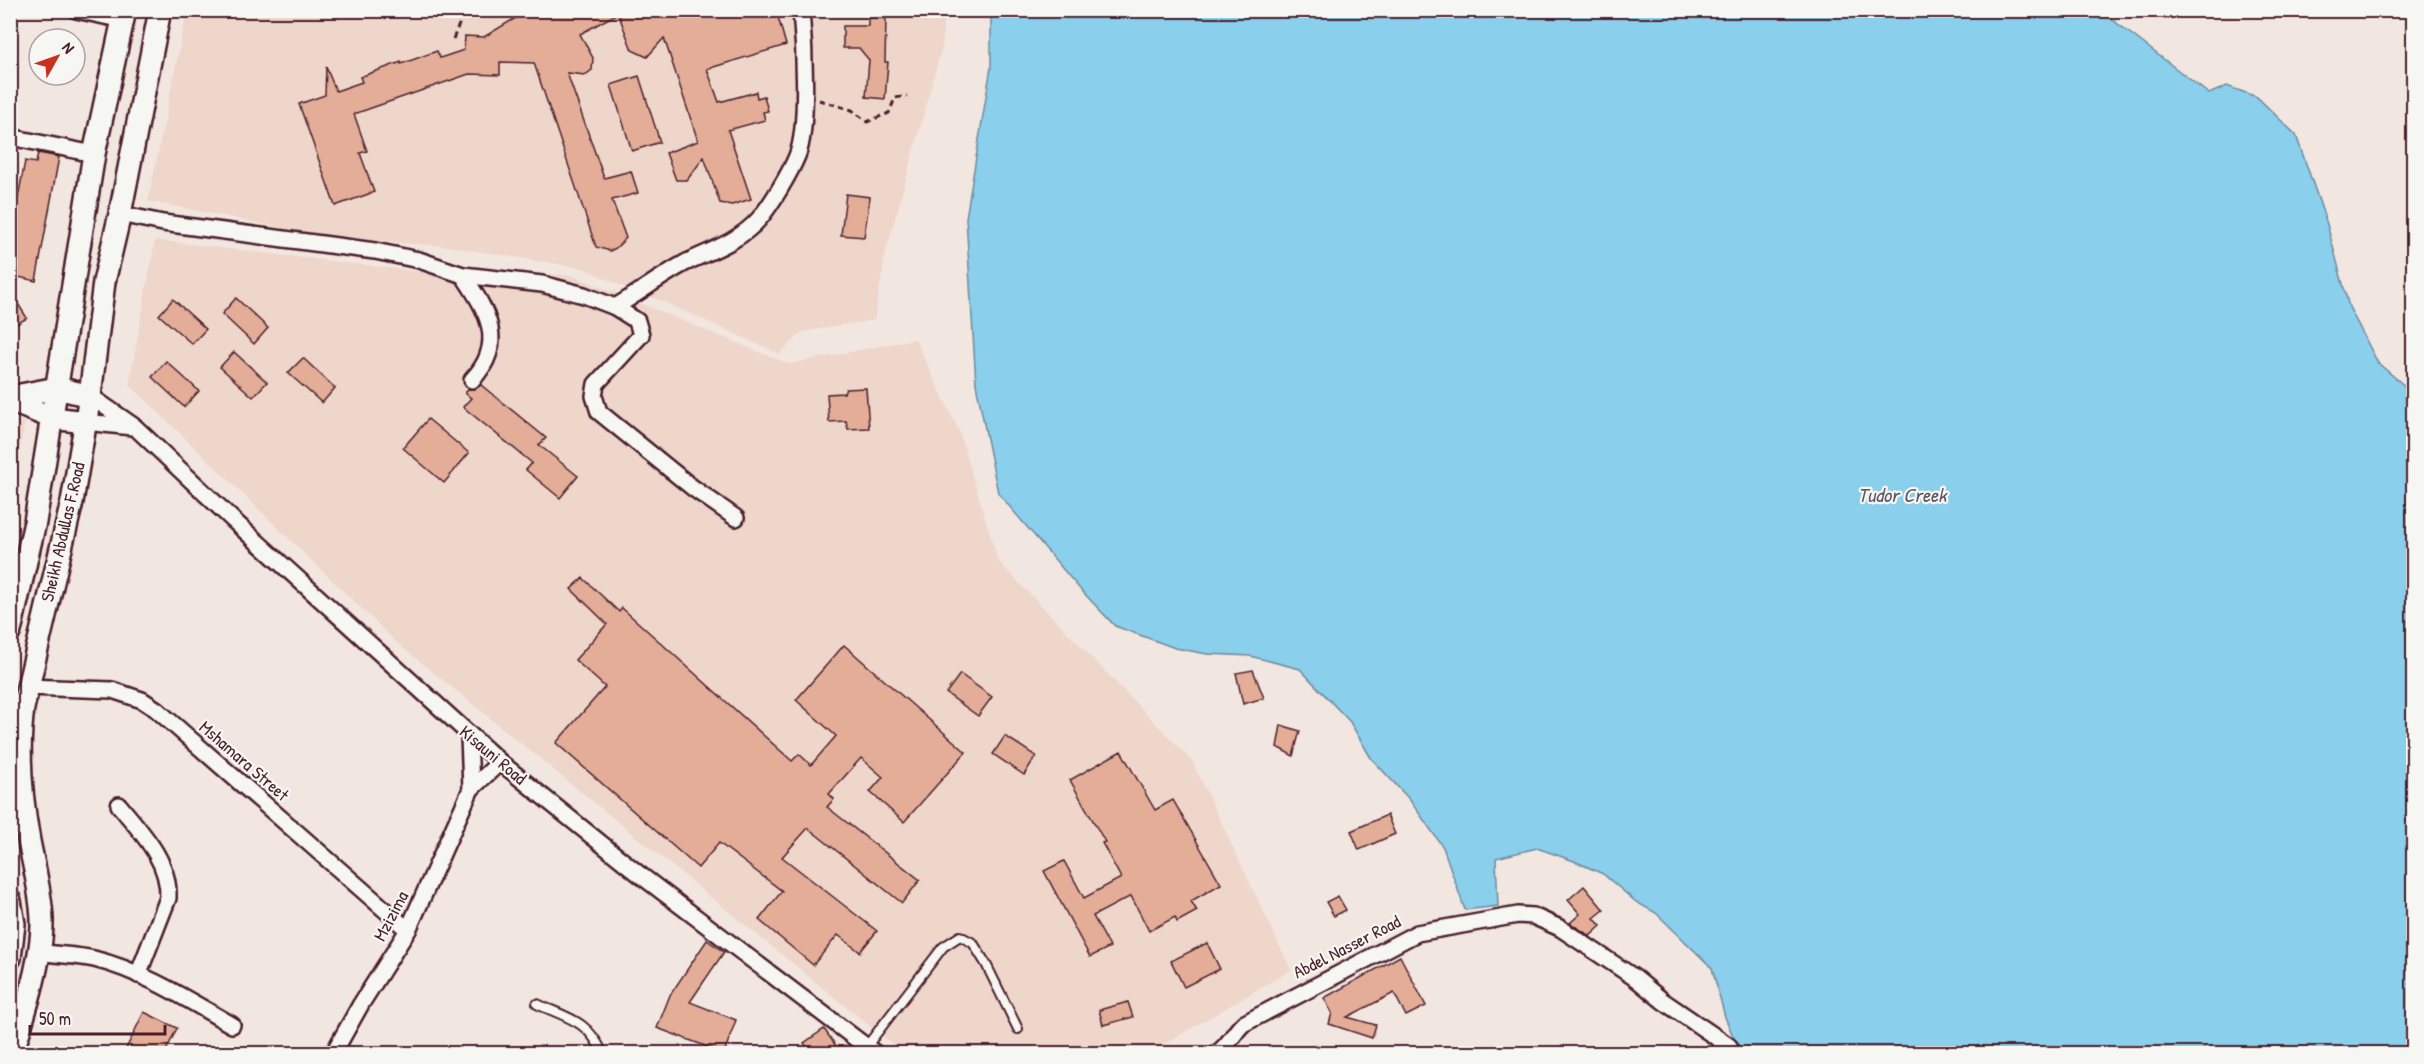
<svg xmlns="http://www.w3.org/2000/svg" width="2424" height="1064" font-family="'Patrick Hand',sans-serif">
	<rect width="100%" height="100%" fill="#f2e7e0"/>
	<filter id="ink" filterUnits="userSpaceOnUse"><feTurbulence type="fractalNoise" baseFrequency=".0167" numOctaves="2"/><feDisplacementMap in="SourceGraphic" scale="12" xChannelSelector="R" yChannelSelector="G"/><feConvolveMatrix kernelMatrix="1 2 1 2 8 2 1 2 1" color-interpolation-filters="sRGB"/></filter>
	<g filter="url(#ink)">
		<g fill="#eed6ca">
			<polygon points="187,11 943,11 943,43 886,252 874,320 802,332 780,354 657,299 638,293 582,268 446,246 338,239 148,201"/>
			<polygon points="155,240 440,274 571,275 789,364 915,339 959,431 998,561 1192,761 1291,970 1149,1053 903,1053 397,643 129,384"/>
			<polygon points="11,421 25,422 11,496 10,421"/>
		</g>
		<polygon fill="#8acfeb" stroke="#70899e" stroke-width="1.5" points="991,11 2101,11 2209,94 2227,86 2257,97 2296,135 2327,224 2349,307 2378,363 2413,393 2413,1053 1740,1053 1725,1017 1712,968 1656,913 1636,902 1603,874 1574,861 1537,848 1496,858 1498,906 1465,910 1443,847 1409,799 1371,758 1350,722 1300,669 1250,656 1207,654 1175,648 1115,626 1079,588 998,493 976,384 966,218 991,67"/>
		<g fill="#e3ad98" stroke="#4a1f2b" stroke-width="1.5">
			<polygon points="529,10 776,10 786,45 707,69 719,102 756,92 757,98 764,96 768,111 763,112 765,120 728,130 751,199 732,205 720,203 704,157 687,180 676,180 666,153 698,141 664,38 647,57 632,50 618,13 580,34 593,58 592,70 585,75 567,73 604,178 631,171 638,193 612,200 626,238 616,248 610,251 596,247 534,63 500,62 500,75 469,74 354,114 367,151 360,153 374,192 335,206 299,104 325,95 326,67 336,91 362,82 360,77 401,62 401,64 437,51 440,58 464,50 465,36 484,37"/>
			<polygon points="868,18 886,18 885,62 888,62 885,99 866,97 869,60 859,48 843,48 843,26 868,26"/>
			<polygon points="639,76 660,142 632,151 611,85"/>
			<polygon points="38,153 59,157 36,281 14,276 15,266 10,265 10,239 25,161 36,163"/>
			<polygon points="846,194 870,197 864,237 841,235"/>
			<polygon points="10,291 27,318 10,328"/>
			<polygon points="236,298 268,328 254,344 222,314"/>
			<polygon points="173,299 206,329 192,344 159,315"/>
			<polygon points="234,352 267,382 253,397 220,367"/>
			<polygon points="303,358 335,388 322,403 288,373"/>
			<polygon points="166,361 199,391 184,407 152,377"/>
			<polygon points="481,385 546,438 539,445 578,476 560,498 526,470 532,463 463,407 471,398 465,393 469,389 475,389"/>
			<polygon points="866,388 869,428 848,429 846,421 829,422 827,394 844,393 846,389"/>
			<polygon points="428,419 469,453 444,483 403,448"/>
			<polygon points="583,578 619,612 622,608 792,761 799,754 811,765 836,736 796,700 844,645 966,752 904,822 870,792 883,777 861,758 829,794 834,799 827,807 920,880 902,903 808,828 782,857 877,931 860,952 838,935 813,965 759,920 782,891 719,843 698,868 556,743 605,687 575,660 607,624 571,589"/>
			<polygon points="1253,670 1264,698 1243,704 1236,673"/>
			<polygon points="960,674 992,697 978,716 946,693"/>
			<polygon points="1281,725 1300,731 1293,756 1277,747"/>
			<polygon points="1005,736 1036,756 1024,775 993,754"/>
			<polygon points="1121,751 1155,810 1173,800 1221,884 1191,901 1197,911 1177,922 1175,917 1149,931 1131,896 1093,916 1110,947 1090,957 1044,871 1064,861 1084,898 1121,878 1102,843 1105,842 1070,780"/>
			<polygon points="1387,815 1395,834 1359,850 1351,831"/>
			<polygon points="1584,886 1604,910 1594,918 1601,926 1590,936 1570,923 1580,914 1568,900"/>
			<polygon points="1338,896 1346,910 1334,916 1326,902"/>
			<polygon points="707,940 724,952 690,1002 736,1020 724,1053 657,1028 670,995"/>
			<polygon points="1207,943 1220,969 1184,987 1171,961"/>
			<polygon points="1400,956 1426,1006 1406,1016 1394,993 1347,1017 1376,1025 1372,1038 1329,1024 1332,1013 1324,998"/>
			<polygon points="1128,1002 1133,1017 1103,1025 1099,1010"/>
			<polygon points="144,1012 177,1028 165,1053 124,1053"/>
			<polygon points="824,1029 841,1053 811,1053 804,1043"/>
		</g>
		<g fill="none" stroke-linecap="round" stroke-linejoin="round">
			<g stroke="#4a1f2b" stroke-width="12">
				<g id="lane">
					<path d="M537,1004C568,1018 588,1020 603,1054"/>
					<polyline points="866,1047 943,947 960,936 973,943 986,964 1018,1029"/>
				</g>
			</g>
			<g stroke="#4a1f2b" stroke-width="20">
				<g id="street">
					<polyline points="76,10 123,20"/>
					<polyline points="10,137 94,154"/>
					<polyline points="120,214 163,223 375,251 419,260 463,275 542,284 584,295 615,307 637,321 641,335 596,384 594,396 599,412 693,488 736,518"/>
					<path d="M463,275C486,310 508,342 472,380"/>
					<path d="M615,307C639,293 661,276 685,263C710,251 740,241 759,219C771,205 790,173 797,156C809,128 804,42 801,10"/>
					<polyline points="90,396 135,427 233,520 500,762 639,874 876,1054"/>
					<polyline points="85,422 132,427"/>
					<polyline points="26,687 112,690 142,700 156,709 408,930"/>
					<polyline points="469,736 471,789"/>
					<path d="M119,805C141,832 170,861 168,898L138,975"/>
					<path d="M38,952C57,955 76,955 94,959C143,971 188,1000 232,1025"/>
					<polyline points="333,1054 361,1004 408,930 471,789 500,762"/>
					<path d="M1215,1054C1227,1049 1233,1033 1243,1024L1417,933L1518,915L1533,916L1560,928L1635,978L1663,1001L1729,1046"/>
				</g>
			</g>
			<g stroke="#4a1f2b" stroke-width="26">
				<g id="secondary">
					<polyline points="10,397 57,388 90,396"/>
					<polyline points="10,401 53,418 85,422"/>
					<polyline points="10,631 35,522 94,154 125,10"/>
					<polyline points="10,901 14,924 10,958"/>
					<path d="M12,1054C24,1015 43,958 42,919C41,893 34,867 29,841C21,797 17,753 23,708L72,502L90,396L104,282L120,214L160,10"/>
				</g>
			</g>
			<g stroke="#4a1f2b" stroke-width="3" stroke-dasharray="6 4.5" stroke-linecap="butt">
				<polyline points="453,39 465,10"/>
				<polyline points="819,100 852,110 867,122 889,113 895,98 907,96"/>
			</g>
			<use href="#lane" stroke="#f6f6f2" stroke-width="8"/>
			<use href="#street" stroke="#f6f6f2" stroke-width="15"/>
			<use href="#secondary" stroke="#f6f6f2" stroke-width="21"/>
		</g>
	</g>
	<g text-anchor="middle" stroke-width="4.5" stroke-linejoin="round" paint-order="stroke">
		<g font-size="18" fill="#4a1f2b" stroke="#f6f6f2">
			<text transform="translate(63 532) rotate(-77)" y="6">Sheikh Abdullas F.Road</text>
			<text transform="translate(493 755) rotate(40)" y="6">Kisauni Road</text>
			<text transform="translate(244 761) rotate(41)" y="6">Mshamara Street</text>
			<text transform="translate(391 916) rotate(-62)" y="6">Mzizima</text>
			<text transform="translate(1347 947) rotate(-27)" y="6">Abdel Nasser Road</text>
		</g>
		<g font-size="20" font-style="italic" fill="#5d5465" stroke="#f6f6f2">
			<text x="1902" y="502">Tudor Creek</text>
		</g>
	</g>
	<rect width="2424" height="1064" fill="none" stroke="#f6f6f2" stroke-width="36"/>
	<rect x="18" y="18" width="2388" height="1028" fill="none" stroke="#4a1f2b" stroke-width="2" filter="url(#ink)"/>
	<g transform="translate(57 57) rotate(50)"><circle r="28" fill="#f6f6f2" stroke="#b1a0a2" stroke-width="1.5"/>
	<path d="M0-4.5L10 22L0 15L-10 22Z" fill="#c8321e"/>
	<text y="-9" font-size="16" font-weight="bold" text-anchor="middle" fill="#4a1f2b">N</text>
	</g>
	<path d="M30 1025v9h135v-9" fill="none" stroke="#4a1f2b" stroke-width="3"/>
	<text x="39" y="1025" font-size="18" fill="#4a1f2b" stroke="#f6f6f2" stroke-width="4.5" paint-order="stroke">50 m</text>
</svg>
